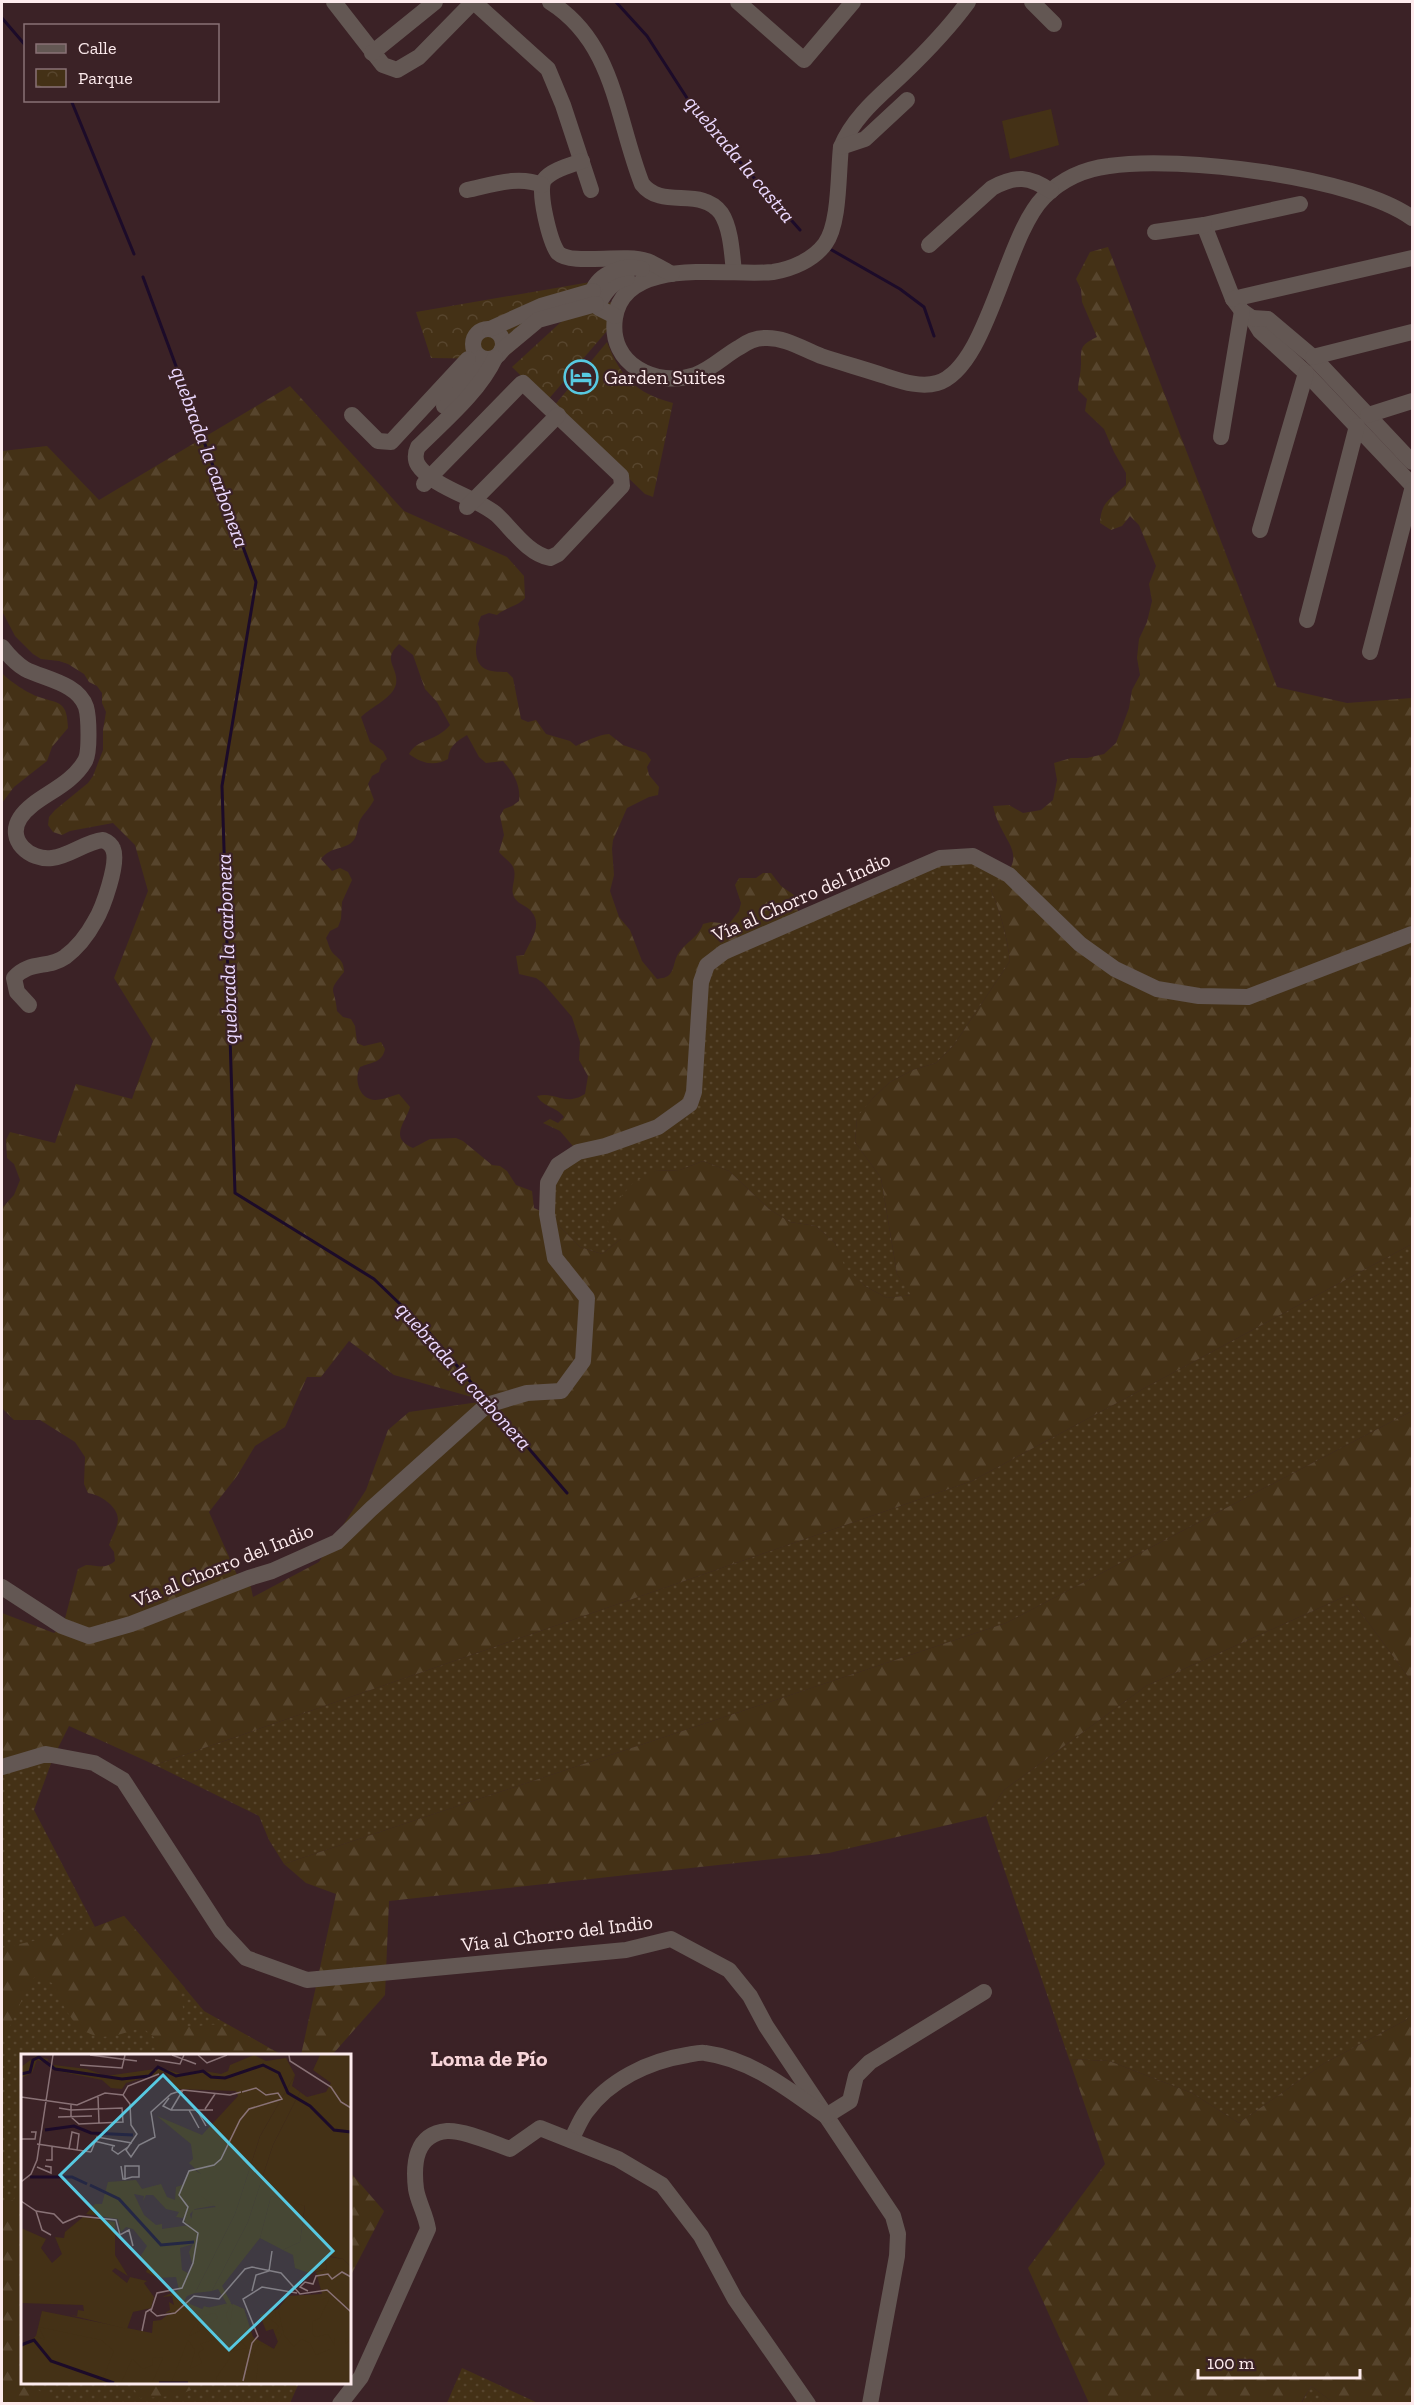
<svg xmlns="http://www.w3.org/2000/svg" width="1414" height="2405" font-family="'Zilla Slab',serif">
	<defs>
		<pattern id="grass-dots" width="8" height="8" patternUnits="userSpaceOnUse" patternTransform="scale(1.5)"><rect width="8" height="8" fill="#443116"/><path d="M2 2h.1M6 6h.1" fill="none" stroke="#57452d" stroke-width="1.8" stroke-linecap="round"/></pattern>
		<pattern id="forest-firs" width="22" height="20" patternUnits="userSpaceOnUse" patternTransform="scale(1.5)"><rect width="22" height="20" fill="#443116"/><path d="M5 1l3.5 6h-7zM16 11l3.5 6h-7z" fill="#57452d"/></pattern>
		<pattern id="park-crowns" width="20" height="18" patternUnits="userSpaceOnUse" patternTransform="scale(1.5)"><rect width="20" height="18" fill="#443116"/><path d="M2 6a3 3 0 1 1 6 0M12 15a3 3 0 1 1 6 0" fill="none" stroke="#57452d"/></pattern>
	</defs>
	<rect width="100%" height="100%" fill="#3b2226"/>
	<g fill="url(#grass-dots)">
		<path d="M973,856L1009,875L991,890C1001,914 1007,936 1010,961L954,1045L936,1063L913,1070L890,1082L873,1098L857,1118L855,1142L881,1178L897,1274L912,1295L887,1298L865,1286L844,1267L835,1243L816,1226L790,1222L769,1209L729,1171L703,1161L680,1170L655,1171L621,1239L602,1254L580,1247L547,1214L548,1183L707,965L940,858Z"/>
		<polygon points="1412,1244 1412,1411 1006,1623 284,1864 269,1840 259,1816 155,1765 972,1481"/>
		<polygon points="1348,1595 1412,1682 1412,2013 1406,2020 1323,2064 1239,2123 1192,2093 1109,2061 1069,2059 986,1816 1004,1790 1146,1686"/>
		<polygon points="53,1758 34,1810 95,1927 124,1916 204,2011 282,2055 22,2056 22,2382 299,2383 290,2403 2,2404 2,1767"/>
		<polygon points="462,2368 538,2403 447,2403"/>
		<polygon points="1311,2386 1334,2403 1301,2404"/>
	</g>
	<g fill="url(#forest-firs)" fill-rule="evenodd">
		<path d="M1108,247L1277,687L1347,703L1412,698V1244L972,1481L155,1765L69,1726L53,1758L2,1767V1613L54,1633L63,1626L78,1569L86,1565C98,1565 104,1570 115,1561L114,1552L109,1545C115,1528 125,1519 110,1504C103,1498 98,1495 88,1493L84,1484L85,1457L75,1442L40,1420H14L2,1408V1208L14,1195L20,1180L14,1164L7,1158L6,1140L10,1132L55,1143L76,1084L132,1099L153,1041L114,978L148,891L135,845L113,823L70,831L62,835L53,832L48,825L49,817L55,810L88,783L93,776L103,750V730L106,712L102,703V693L97,686L89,682L84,674L68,664L59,661L41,659L33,654L15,636L2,611V451L47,446L99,500L290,386L404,511L507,557L524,576L525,598C517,607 506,607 497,615L489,613L481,616L478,624C482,634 477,637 476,647C475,671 489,672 507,672L513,678L521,719L528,722L536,720L546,734L570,741L576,746C586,741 598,735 609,734L623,745L646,753L651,760L647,767L649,775L659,787L658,795L649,797L627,808L613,840L612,849L614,875L610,891L619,917L630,930L642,961L657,979C662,978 667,978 670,974C674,969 674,962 677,956C684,942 698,939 703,924L711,922L729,924L739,911L741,903L735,885L739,878H756L763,873H771L781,886L794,895L793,903L799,912L707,965L690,1104L578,1152L560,1131L543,1123L550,1119L558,1123L564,1117C556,1106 544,1108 537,1096C556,1091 564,1107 585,1094L588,1076L579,1060L580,1042L572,1017L543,983L536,978L519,974L516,956L524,955C530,940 545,924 529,909C524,905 517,903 514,897C509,887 519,876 512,865C509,861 502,856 499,852L504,835L500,816L504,809L512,806L519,801C521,785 513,772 503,761L486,763L479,757L467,735C457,741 449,746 448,759C434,767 421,763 409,754C418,738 436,742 450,725L437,702L425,689L413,655L399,644C381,661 399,667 396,684C393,698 371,707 361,717L370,742L383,751L387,759L381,764L379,772L372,776L368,784L374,800C370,808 364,813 360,820C356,827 359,837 351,843C341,850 330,847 321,859L332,871L340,868L348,872L352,880L342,902L341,919L338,927L330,931L326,938C328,942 329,948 332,952C339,960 344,960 344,972C326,994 335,986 337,1011L343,1017L351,1019L355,1026L357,1043L364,1046L381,1042L385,1049C382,1063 372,1062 360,1067C354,1078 358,1099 375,1100C382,1100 392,1096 399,1094L410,1107C406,1122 388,1138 413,1148L430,1139L456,1138L463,1141L492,1165L500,1166L507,1171L516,1185L532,1191L534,1208L547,1214L580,1247L602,1254L621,1239L607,1220L618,1200L633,1183L655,1171L680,1170L703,1161L729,1171L769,1209L790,1222L816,1226L835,1243L845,1267L865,1286L887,1298L911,1295L897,1274L881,1178L855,1142L857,1117L873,1098L890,1082L913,1070L936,1063L954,1045L1010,961C1007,936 1001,914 991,890C1035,852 1002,847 993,806L1009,805L1023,813L1041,810L1053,800L1057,780L1054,763L1071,758H1087L1104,754L1116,743L1129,708L1132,690L1140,675L1137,658L1139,639L1147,622L1152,601L1149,584L1156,566L1139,525L1130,516L1122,526L1111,530L1100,523C1101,501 1111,499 1126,485V473L1114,452L1104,429L1085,411L1087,399L1078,390C1078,382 1081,373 1081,364C1081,348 1080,345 1097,337L1082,302L1081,289L1076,279L1090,252ZM349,1341L394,1375L486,1401L409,1412L388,1430L366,1490L319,1562L253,1597L249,1578L238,1577L209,1512L237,1476L255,1446L285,1427L307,1377H321Z"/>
		<path d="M2,673C9,681 29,694 39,697C60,704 67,701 68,728L52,747L47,761L14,787L2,803Z"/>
		<polygon points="1412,1411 1412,1682 1348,1595 1146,1686 1004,1790 986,1816 829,1853 389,1901 385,1995 332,2055 301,2055 336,1894 306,1883 284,1864 1006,1623"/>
		<path d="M124,1916L185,1988L181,1995L183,2008L177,2019L179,2025C191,2030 204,2023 217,2025C239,2028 261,2044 281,2055H157L156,2039L143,2028C132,2030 121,2035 111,2036C78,2042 64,2007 52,1983L35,1977C23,1989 25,1993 19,2007C14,2019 8,2028 4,2040L2,2041V1948L95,1927Z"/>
		<polygon points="1412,2013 1412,2403 1334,2403 1311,2386 1301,2403 1089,2403 1028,2268 1105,2164 1069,2059 1109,2061 1192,2093 1239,2123 1323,2064 1406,2020"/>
		<polygon points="350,2172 384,2211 350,2277"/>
		<polygon points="22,2186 21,2380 52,2398 70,2403 2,2403 2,2206 14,2199"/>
		<path d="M130,2383V2382L204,2383C183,2397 165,2397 140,2398Z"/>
	</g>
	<g fill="url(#park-crowns)">
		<polygon points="631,275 571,300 504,359 431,358 416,312"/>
		<polygon points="618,301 612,325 547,401 512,367 574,310"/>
		<path d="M607,342C621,378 636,393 673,403L653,497L645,494L554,406Z"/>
	</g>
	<polygon fill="#443116" points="1051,109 1059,145 1010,159 1002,121"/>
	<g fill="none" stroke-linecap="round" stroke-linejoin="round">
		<g stroke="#1c0b29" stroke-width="3">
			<polyline points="616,2 647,36 696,112 800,230"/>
			<polyline points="2,18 26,46"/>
			<polyline points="71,100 134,254"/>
			<polyline points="830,249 900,289 924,307 934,336"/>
			<polyline points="143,277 256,582 222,786 235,1193 374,1279 426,1329 485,1399"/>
			<polyline points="494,1408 567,1493"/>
		</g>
		<g stroke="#635753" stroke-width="16">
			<polyline points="334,2 383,65 397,70 419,57 473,2"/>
			<polyline points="474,2 548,69 563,105 591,190"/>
			<path d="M550,2C615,43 616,118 642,184C662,210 701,186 721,213C731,228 732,254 734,272"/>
			<polyline points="738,2 804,60 853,2"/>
			<path d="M968,2C949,28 927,51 903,74C880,96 854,116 841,147C838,173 840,224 825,244C813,260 792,269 773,272C730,277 624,254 615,318C608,364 656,388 695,375C712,369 725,355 740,347C747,342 756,338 765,338C785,337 803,349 821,356C842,363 864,369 885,376C901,381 920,388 937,383C988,368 1005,236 1044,197C1062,179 1084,169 1109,166C1179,155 1356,177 1412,218"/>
			<polyline points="1032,2 1054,24"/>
			<polyline points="372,53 435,2"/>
			<polyline points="841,147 865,139 907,100"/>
			<path d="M582,161C571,165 551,170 544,180C537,191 550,242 558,253C572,266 623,253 647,261C655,264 664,270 672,274"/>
			<path d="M467,190C491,185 518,175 542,185"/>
			<polyline points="1300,204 1204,225 1233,299 1242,311 1252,318 1260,331 1306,373 1412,485"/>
			<polyline points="1155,232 1204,225"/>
			<path d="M929,245L992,188C1016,175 1029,176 1051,191"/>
			<polyline points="1233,299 1412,258"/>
			<path d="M597,306C604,294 612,281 627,278"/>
			<path d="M615,316L599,308L591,296C596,274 622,264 642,269"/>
			<polyline points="1252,318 1268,319 1313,357 1412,462"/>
			<circle cx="488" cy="344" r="15"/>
			<polyline points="490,329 541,306 593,291"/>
			<polyline points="501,351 538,320 596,304"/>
			<polyline points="1313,357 1412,332"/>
			<polyline points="444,406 481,358"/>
			<polyline points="352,415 378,441 391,442 468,359"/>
			<polyline points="1368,415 1412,401"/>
			<polyline points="1221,437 1242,311"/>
			<path d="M424,484L430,477L521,384L523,383L621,476L622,486L558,554L550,558C528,554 512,529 497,515C478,498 432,487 418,465C415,460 415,453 418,447C444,421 479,392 495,358"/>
			<polyline points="467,507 558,415"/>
			<polyline points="1260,530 1306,373"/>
			<polyline points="1307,620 1357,426"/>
			<path d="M2,647C9,656 15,663 25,669C44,679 78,683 86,707C89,717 90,753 85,761C69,789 34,796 20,818C6,840 30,861 52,858C70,856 85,842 103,840C108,842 111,844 113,849C119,863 103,908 95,921C88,934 77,948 65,957C48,969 30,960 14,978L17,992L29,1005"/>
			<polyline points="1370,652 1412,490"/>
			<polyline points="2,1587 62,1626 89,1636 131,1624 249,1578 272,1571 337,1542 371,1509 487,1405 527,1393 561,1391 583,1361 587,1298 555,1258 547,1214 548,1183 558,1165 578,1152 605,1146 658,1127 690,1104 694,1092 701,982 707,965 724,952 940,858 973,856 1009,875 1080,944 1115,969 1157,989 1199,996 1248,997 1412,934"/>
			<polyline points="2,1767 46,1754 94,1763 123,1780 221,1931 246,1958 307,1980 626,1950 671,1939 729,1970 750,1996 766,2026 893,2216 898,2234 897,2256 870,2404"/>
			<path d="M571,2140C576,2131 580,2120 586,2112C609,2080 649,2061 687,2055C693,2054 700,2052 705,2053C751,2059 789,2090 826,2116L850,2101L856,2076L870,2062L984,1992"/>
			<path d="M340,2404L361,2377L428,2229C426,2215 418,2202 416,2189C413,2164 415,2134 447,2131C464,2130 493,2143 510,2149L540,2128L618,2159L662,2185L701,2236L735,2299L808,2404"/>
		</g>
	</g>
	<defs>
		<g id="hotel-ring" transform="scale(1.725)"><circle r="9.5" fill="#3b2226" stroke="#57c9e1" stroke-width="1.5"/><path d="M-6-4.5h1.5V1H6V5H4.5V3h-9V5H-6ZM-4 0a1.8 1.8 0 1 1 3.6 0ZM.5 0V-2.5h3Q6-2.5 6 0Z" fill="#57c9e1"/></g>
	</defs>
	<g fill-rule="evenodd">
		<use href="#hotel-ring" x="581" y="377"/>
	</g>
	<g text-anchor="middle" stroke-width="4.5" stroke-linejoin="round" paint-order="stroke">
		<g font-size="20" fill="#fdebed" stroke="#3b2226" text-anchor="start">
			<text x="604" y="384">Garden Suites</text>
		</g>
		<g font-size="20" fill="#fdebed" stroke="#3b2226">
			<text transform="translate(801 897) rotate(-24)" y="7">Vía al Chorro del Indio</text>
			<text transform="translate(223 1565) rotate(-22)" y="7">Vía al Chorro del Indio</text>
			<text transform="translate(557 1933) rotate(-7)" y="7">Vía al Chorro del Indio</text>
		</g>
		<g font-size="21" font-style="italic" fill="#ecd9ff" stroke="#3b2226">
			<text transform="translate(740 159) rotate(50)" y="7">quebrada la castra</text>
			<text transform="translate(210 457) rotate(70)" y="7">quebrada la carbonera</text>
			<text transform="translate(227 949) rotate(-92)" y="7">quebrada la carbonera</text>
			<text transform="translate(464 1376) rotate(48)" y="7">quebrada la carbonera</text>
		</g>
		<g font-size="22" font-weight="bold" fill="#f8d5d9" stroke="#3b2226">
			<text x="489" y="2066">Loma de Pío</text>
		</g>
	</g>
	<g transform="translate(21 2054)">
		<rect width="330" height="330" fill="#3b2226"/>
		<path d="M274,21L271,32L279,38L252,91L227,168L191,237L174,239L214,160L239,82ZM174,116L180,120L186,144L197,151L174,155L169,160L171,170L164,171L159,139L168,117ZM250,142L284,151L279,188L262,196L239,184ZM303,202L322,205L330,213V329H0V294L15,282L21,257L131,279L132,267L140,266L167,245L169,250L181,255L208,249L223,255L232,283L253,295L257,288L252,275L245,277L239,261L257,255L267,242L301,240L295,218L306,215Z" fill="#443116"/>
		<path d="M233,1L245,7L265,4L274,21L239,82L214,160L174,239L166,242L158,257L144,259L149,256L148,248L153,251L151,242L141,243L158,236L155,223L137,224L125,218L127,213L119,203L126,192L112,175L105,173L100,178L97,165L65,160L74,150H81L87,128L115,126L121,135L140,130L146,143L154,146L155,133L161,131L159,139L167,153L162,164L155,163L158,158L145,155L132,141H125L122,147L123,142L113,140L123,161L135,171L141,170V175L169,171L172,156L195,153L180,142V120L168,109L172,105L170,90L136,62L181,81L217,42L215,37L156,35L144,18L105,29L101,35L90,34L81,26L32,16L33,11L66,15L85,22L141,14L160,20L178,16L200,20L207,17L209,11ZM172,190L168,198L172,212L167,219L161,216L159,194ZM299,1H330V213L322,205L308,202L303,203L306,215L288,219L274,214L272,201L262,196L279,188L284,152L250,142L239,184L201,232L210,249L205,261L209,271L212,250L223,255L226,266L220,283L212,284L208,292L221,288L226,294L208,298L209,304L195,324L196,329H150L167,286L174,296L169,315L181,309L177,299L183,295L179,290L194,285V275L188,270L197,264L194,259L181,262L183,269L179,267L176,272L179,277L168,282L183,252L195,256L206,250L197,235L191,237L227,168L252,91L279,38L286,43L305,38L310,29L292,16ZM15,2L27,5L26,9L16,6L11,19L0,24V13ZM62,163L94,168V201L107,222L94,214L91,217L106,229L109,223L126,227L123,229L133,243L130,254L112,258L106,275L49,261L56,262L57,256L63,257L62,251L0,249V174L25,185L20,194L31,209L41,200L34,183L43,184L44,178ZM302,235L330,258V284L325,290L324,284H313L314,292L307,280L294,283L291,279L292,267L299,264L309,243L299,246ZM257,255L263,281L273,293L280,285L289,289L295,301L309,295H330V329L317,326L315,329H235L237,310L231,304L238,289L253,295L261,280L254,278L258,272L248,264L255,262L254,256ZM18,273L80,286L93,297L80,329H0V294L15,282L24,286ZM131,303L142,304L131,329H100L111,305L122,315L132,311Z" fill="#443116" fill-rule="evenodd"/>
		<path fill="none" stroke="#1c0b29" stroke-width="3" d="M0,20L9,18L12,6L18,3L34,15L101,25L128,22L137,13L155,22L182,17L190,23L204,24L242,11L258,19L267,39L289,52L313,76L330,78M24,76L53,72L70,79L112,81M9,123H51L66,130M69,131L98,145L140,191L173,188M0,291L13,286L30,307L93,329M138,329H167"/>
		<path fill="none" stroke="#897276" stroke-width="1.5" d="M69,1L116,7M151,1L175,10M177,1L186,9L206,1M268,1L269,7L310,33L320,48L330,54M134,6L159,10L163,1M59,11L101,14L104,1M221,38L235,34L245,41L257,39L261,45L228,55L219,66L200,105L193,111L168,117L158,141L167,153L162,168L177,179L172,209L161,234L136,239L130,257L136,262L154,259L173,242L198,245L224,215L231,213L260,219L279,240L306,236L330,258M102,41L107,32L138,20M77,42L78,69M0,43L56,51L84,39L102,41L109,50L110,71L116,80L105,96L110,103L118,91L134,83L130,58L150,40L162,36L209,41L220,38M148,44L142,52L150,56H192M38,54L50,56L101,54L102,68L58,70L50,63V50M184,55L194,40M150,56L162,36M168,56L178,74M176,56L185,72M37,63L71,62M0,85H14L15,78H10M73,87L94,92M16,90L70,98M92,91L91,96L97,100L107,93M48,95L51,78L58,80L56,96M70,98L76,83L111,89M25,106H31V93M100,112L102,125H104L111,123H118V112H104V126M16,113L30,119V113L24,112M0,128L10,120L16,106L32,1M0,147L15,157L33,160L42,169L58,162L95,166L99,181L108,176L112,192M15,157L21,176L30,181M231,237L235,221L248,217L251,197M287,237L279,233L284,228L292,230L295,222L307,220L311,225L321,218L330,223M121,277L125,258L130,255M222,327L231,289L237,282L222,245L241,233L276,239"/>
		<path fill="#57c9e1" fill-opacity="0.15" stroke="#57c9e1" stroke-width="3" d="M142,21L312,197L208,296L39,121Z"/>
		<rect width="330" height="330" fill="none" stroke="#fdebed" stroke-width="3"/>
	</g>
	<rect width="1414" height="2405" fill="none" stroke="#fdebed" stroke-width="6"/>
	<rect x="24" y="24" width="195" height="78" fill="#3b2226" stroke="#897276" stroke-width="1.5"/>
	<rect x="36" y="44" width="30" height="9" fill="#635753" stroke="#897276" stroke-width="1.5"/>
	<text x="78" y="54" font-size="18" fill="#fdebed">Calle</text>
	<rect x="36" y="69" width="30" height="18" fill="url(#park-crowns)" stroke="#897276" stroke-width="1.5"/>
	<text x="78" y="84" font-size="18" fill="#fdebed">Parque</text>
	<path d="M1198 2369v9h162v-9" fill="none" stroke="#fdebed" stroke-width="3"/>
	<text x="1207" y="2369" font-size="18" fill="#fdebed" stroke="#3b2226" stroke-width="4.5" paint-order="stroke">100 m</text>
</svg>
